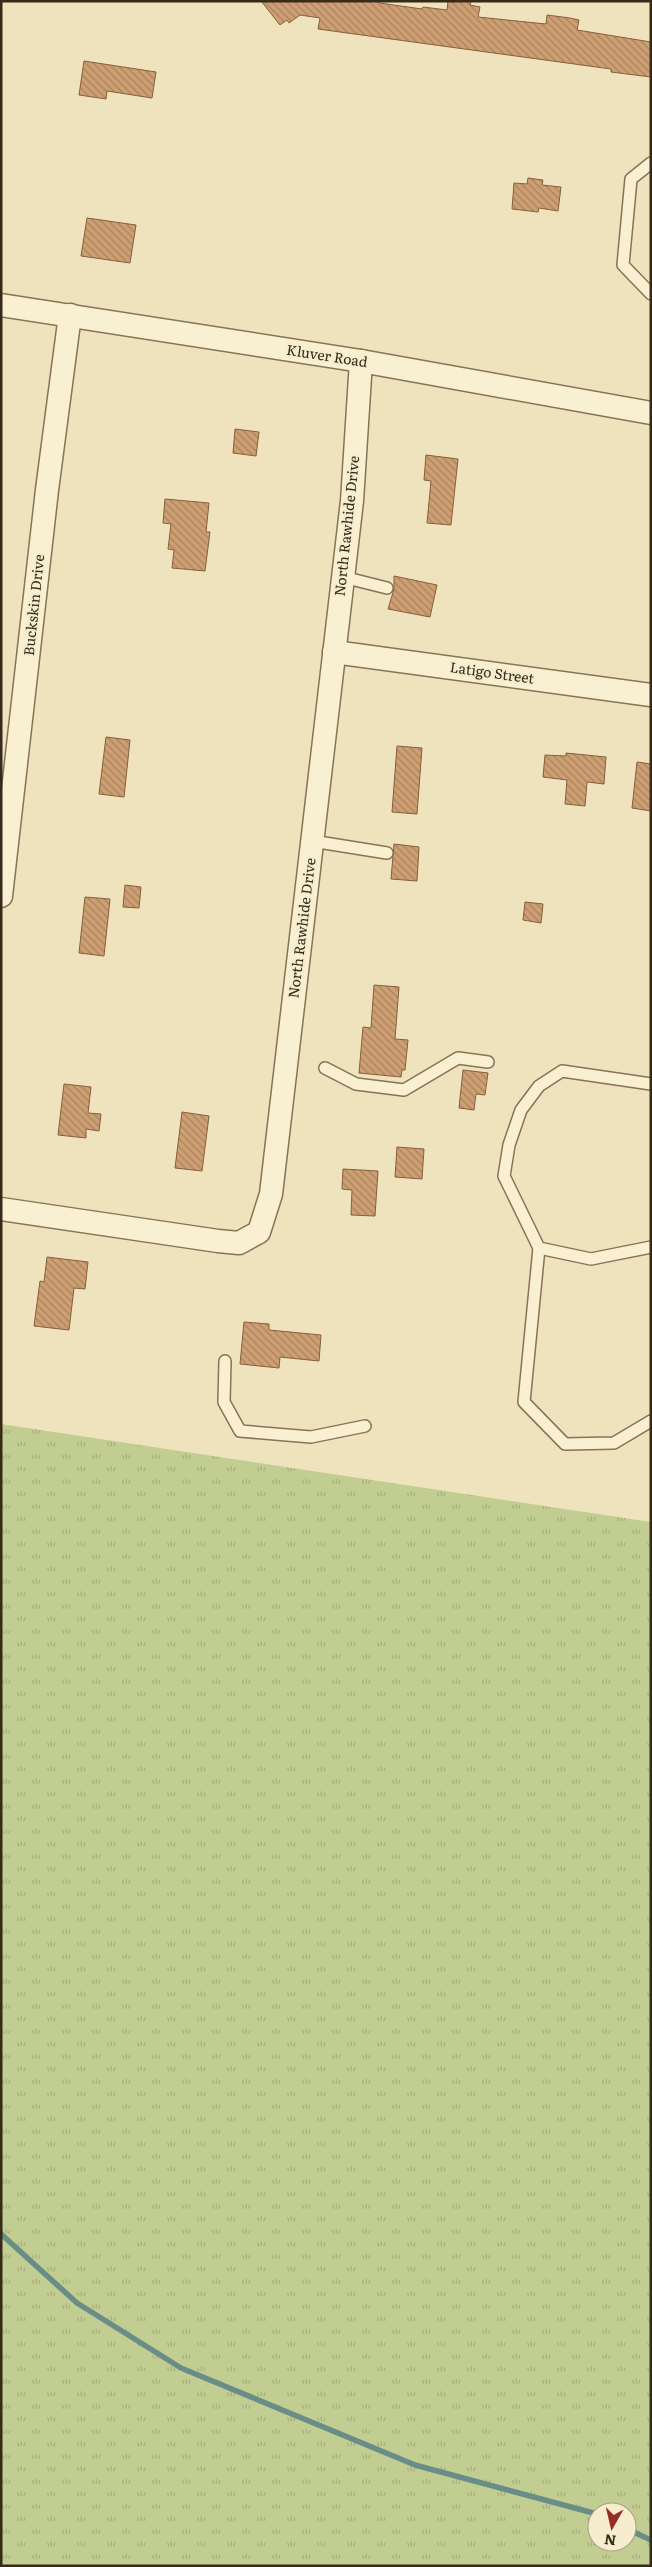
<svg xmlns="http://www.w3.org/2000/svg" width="652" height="2567" font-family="Literata,serif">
	<defs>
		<pattern id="grass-tufts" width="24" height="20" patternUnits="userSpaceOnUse" patternTransform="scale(1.25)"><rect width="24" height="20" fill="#c2cd92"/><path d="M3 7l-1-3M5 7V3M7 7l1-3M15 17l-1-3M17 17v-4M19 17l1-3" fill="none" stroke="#a7b07d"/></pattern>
		<pattern id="building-back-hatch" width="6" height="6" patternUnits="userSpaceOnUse" patternTransform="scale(1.25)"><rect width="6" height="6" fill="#ce9f73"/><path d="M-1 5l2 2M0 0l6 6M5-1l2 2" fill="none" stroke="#a8825e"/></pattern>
	</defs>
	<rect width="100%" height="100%" fill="#efe3be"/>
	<path fill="url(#grass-tufts)" fill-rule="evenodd" d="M1,1424L651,1522V2566H1ZM597,2512H627V2542H597Z"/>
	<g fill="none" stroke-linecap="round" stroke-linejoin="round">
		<g stroke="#698e87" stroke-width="5.5">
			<polyline points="1,2234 77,2303 181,2368 415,2465 597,2514"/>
			<polyline points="627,2529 651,2540"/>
		</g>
	</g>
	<g fill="url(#building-back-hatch)" stroke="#875e3c">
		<polygon points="261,1 380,1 380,3 422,9 423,7 447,10 448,1 471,1 470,5 480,7 478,17 546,24 547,15 570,18 579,20 577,30 651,42 651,77 611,72 611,69 318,29 320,18 300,15 289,23 287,20 280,25"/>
		<polygon points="84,61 156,72 152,98 107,91 106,99 79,95"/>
		<polygon points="528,178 543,180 542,185 561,187 558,211 539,208 538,212 512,209 514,183 527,184"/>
		<polygon points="87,218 136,225 130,263 81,256"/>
		<polygon points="235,429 259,432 256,456 233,453"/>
		<polygon points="426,455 458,459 451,525 427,523 431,481 424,480"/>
		<polygon points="165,499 209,503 206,532 210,532 205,571 172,568 174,550 168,549 171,524 163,523"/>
		<polygon points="394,576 437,585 430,617 388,609 394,589"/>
		<polygon points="106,737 130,740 124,797 99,794"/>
		<polygon points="397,746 422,748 417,814 392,812"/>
		<polygon points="566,753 606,757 604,784 587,782 585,806 565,804 567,780 543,777 545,755 566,756"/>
		<polygon points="637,762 651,764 651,811 632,808"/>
		<polygon points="394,844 419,847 417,881 391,879"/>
		<polygon points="125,885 141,887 139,908 123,907"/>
		<polygon points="85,897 110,899 104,956 79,953"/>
		<polygon points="525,902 543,904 541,923 523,920"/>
		<polygon points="374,985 399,987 395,1039 408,1040 405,1070 402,1070 401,1077 359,1073 363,1027 371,1028"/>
		<polygon points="463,1070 488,1073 485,1095 476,1094 474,1110 459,1108"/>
		<polygon points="64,1084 91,1087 88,1113 101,1114 99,1131 86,1129 86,1138 58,1135"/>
		<polygon points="182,1112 209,1116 202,1171 175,1168"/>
		<polygon points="397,1147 424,1149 422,1179 395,1177"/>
		<polygon points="343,1169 378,1171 375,1216 351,1215 352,1190 342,1189"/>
		<polygon points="47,1257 88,1262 85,1289 74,1288 69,1330 34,1326 40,1281 44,1282"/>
		<polygon points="244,1322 269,1324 269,1330 321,1335 319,1361 280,1357 279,1368 240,1364"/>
	</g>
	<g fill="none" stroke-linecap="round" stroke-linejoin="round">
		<g stroke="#877356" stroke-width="14">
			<g id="lane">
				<polyline points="651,163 631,179 623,265 651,294"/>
				<polyline points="343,577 387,588"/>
				<polyline points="312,841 387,853"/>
				<polyline points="325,1068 356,1084 404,1090 458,1058 488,1062"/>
				<polyline points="651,1084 562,1071 539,1086 521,1110 509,1145 504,1176 539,1248 591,1259 651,1247"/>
				<polyline points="539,1248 524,1402 565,1444 614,1443 651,1421"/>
				<polyline points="225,1361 224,1402 240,1431 311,1437 365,1426"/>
			</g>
		</g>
		<g stroke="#877356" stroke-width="25">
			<g id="street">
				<polyline points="1,305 361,361 651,413"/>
				<polyline points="334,652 651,695"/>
				<polyline points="1,896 47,490 70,315"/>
				<polyline points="1,1209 218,1241 239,1243 259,1232 271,1194 352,501 361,361"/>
			</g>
		</g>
		<use href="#lane" stroke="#f9f0d1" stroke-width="11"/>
		<use href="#street" stroke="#f9f0d1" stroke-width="22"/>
	</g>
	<g text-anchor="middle" stroke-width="4.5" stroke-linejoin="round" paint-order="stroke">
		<g font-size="14" fill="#362a1b" stroke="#f6edce">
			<text transform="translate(327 356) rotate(9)" y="5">Kluver Road</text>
			<text transform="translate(347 526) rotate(-84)" y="5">North Rawhide Drive</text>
			<text transform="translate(34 605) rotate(-84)" y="5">Buckskin Drive</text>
			<text transform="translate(492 673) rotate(8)" y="5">Latigo Street</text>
			<text transform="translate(302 928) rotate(-83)" y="5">North Rawhide Drive</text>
		</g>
	</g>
	<rect width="652" height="2567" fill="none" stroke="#362a1b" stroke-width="5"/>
	<g transform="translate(612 2527) rotate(188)"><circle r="24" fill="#f6edce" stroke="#a99f86"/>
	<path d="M0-4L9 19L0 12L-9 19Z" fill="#972c25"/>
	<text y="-8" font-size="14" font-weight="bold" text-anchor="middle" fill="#362a1b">N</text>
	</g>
</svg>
